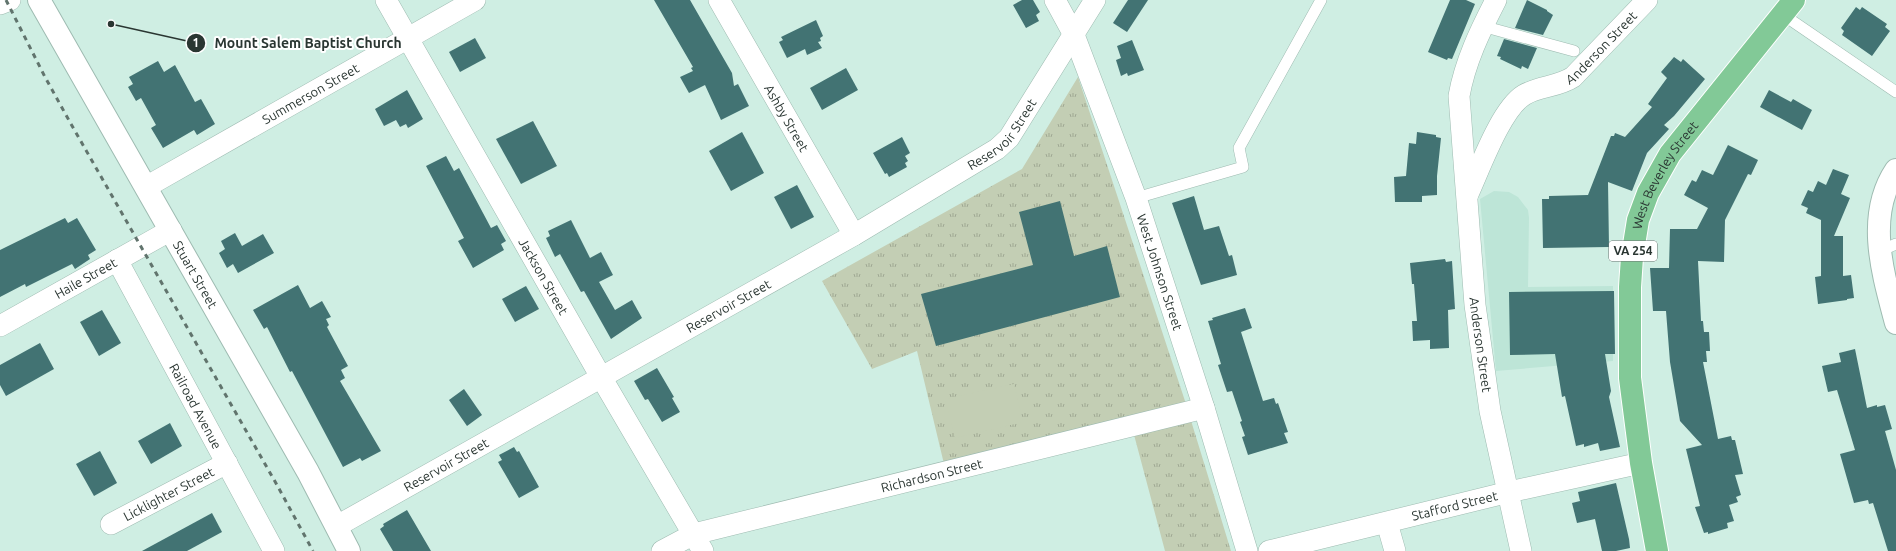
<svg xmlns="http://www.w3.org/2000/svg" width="1896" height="551" font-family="Ubuntu,sans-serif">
	<defs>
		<pattern id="park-tufts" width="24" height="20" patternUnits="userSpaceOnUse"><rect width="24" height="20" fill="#c3ceb4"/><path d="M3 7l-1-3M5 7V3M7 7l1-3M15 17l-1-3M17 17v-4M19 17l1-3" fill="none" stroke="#9fa893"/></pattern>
	</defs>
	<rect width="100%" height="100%" fill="#cfeee3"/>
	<polygon fill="#bde5d7" points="1494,191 1509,192 1518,197 1528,210 1529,218 1528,287 1613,286 1613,361 1496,371 1480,199"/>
	<polygon fill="url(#park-tufts)" points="1078,77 1185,401 1231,551 1165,551 1129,416 944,464 917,351 872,369 822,281 1022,169"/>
	<polygon fill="#c3ceb4" points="1014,384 1023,422 955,438 945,399"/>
	<g fill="#427373">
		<polygon points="654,0 690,0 732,73 734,86 738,84 749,106 721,120 705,85 689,93 680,77 693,71 691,68 693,67"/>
		<polygon points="1022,0 1033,0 1040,12 1036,15 1039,21 1026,28 1013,5"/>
		<polygon points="1128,0 1148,0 1127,32 1113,23"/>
		<polygon points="1450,0 1466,0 1475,4 1452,59 1448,58 1447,60 1428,52"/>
		<polygon points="1527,0 1547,10 1547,11 1553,15 1543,35 1515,28"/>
		<polygon points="1856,7 1860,10 1862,7 1887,24 1885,27 1890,31 1872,56 1842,35 1844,31 1841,28"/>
		<polygon points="816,20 823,36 820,38 821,41 818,42 822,48 807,55 805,49 787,58 779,42 783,40 781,37"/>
		<polygon points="475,38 486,58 460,72 449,52"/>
		<polygon points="1504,39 1537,48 1528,69 1522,66 1521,69 1500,59 1501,57 1497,56"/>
		<polygon points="1132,40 1144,70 1128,76 1127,73 1121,76 1116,60 1121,58 1117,46"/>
		<polygon points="1674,57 1681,62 1683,59 1705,79 1674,116 1664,125 1669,129 1647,153 1632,191 1608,182 1609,247 1543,248 1542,199 1549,199 1549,196 1588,195 1611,136 1614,136 1615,133 1625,137 1652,107 1648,104 1667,78 1661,72"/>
		<polygon points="158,61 164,72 175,65 195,102 201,99 215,124 197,135 194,130 163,148 151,128 156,125 141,98 136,101 128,87 133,84 129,77"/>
		<polygon points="846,68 858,90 822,110 810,88"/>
		<polygon points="407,90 423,119 408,128 406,124 400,127 396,120 384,126 375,109"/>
		<polygon points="1769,90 1791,102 1793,99 1812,110 1802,130 1760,107"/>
		<polygon points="533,121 557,166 521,184 496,139"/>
		<polygon points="742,132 764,173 731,191 709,151"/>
		<polygon points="1417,132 1436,135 1436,137 1441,138 1437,176 1437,195 1422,196 1422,202 1395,202 1394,177 1406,176 1409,143 1416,144"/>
		<polygon points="902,137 910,153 905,156 908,161 905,163 907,167 889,177 887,173 885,174 873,153"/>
		<polygon points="1728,145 1758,160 1751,175 1748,174 1725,220 1724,262 1698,261 1701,321 1703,321 1704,332 1709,332 1710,351 1706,351 1707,362 1703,362 1718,439 1731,436 1732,440 1735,440 1743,474 1735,475 1741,495 1736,497 1738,502 1729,505 1734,521 1727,523 1728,528 1708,534 1708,532 1704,533 1695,507 1700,506 1686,449 1702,445 1680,421 1670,362 1666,311 1653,311 1650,268 1669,268 1670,229 1697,229 1708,208 1684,195 1692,180 1696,182 1702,170 1713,175"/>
		<polygon points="446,156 454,171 459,168 491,228 497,225 506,241 501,244 504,250 473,268 458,241 464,238 426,166"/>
		<polygon points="1833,169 1849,175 1841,194 1850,198 1834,236 1843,236 1843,276 1851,275 1854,298 1847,299 1847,300 1818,304 1815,277 1821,276 1821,220 1806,213 1808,208 1801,205 1808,190 1813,192 1818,181 1826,185"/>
		<polygon points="797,185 814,217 791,229 774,197"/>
		<polygon points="1194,196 1204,230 1219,226 1229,256 1232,255 1237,275 1201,285 1172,203"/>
		<polygon points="1060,201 1074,256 1107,246 1120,297 936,346 921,294 1033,265 1019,212"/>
		<polygon points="65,218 68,223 77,218 96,250 88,255 90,259 75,269 72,264 26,287 25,284 0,297 0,250"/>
		<polygon points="571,220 590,258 601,252 613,275 599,282 615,310 632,300 642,318 611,339 584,291 581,292 560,254 555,257 546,238 550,236 548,231"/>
		<polygon points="235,233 242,246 263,234 274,253 238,273 233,264 227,268 219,253 225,249 221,241"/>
		<polygon points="1445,259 1446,262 1452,261 1455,309 1448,310 1449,348 1430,349 1430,340 1413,341 1412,321 1417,321 1414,284 1412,284 1410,263"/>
		<polygon points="298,285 310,308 322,301 331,317 326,319 329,325 327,327 348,366 341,370 345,378 340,381 381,451 362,461 360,458 343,467 292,371 290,372 267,327 264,329 253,310"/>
		<polygon points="526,286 539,309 515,322 502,299"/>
		<polygon points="1614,291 1615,354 1605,354 1611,391 1609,397 1620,447 1600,451 1598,443 1584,447 1584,444 1576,446 1565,396 1562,397 1555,354 1510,355 1509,292"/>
		<polygon points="1245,308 1252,328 1241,332 1263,401 1274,398 1276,404 1278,403 1288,432 1284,433 1288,443 1248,455 1242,437 1245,436 1240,422 1242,421 1232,391 1227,392 1218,365 1221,364 1208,321 1213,320 1212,318"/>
		<polygon points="102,310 121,343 99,356 80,322"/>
		<polygon points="40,343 54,369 6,396 0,385 0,365"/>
		<polygon points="1855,349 1867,408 1877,405 1877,407 1885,405 1892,429 1885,431 1896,470 1896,551 1888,551 1873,503 1869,504 1868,500 1854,503 1840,454 1855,450 1837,390 1828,392 1822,366 1841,362 1839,353"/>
		<polygon points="657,368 674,397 672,398 680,412 662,422 648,399 645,400 634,381"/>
		<polygon points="464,389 482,415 467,426 449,400"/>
		<polygon points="170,423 182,446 151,464 138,441"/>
		<polygon points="514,447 517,452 519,451 539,487 519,498 498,462 502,460 499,455"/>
		<polygon points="100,451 117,483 94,496 76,464"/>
		<polygon points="1616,483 1629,539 1630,548 1616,551 1602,551 1595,519 1577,523 1572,503 1580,501 1578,492"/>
		<polygon points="407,510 431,551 393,551 380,529 384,526 383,524"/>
		<polygon points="212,513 222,532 187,551 142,551"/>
	</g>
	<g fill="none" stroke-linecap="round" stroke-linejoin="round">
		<g stroke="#9ebbb1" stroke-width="12">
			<g id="service">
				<polyline points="1782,14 1896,92"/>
				<polyline points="1482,26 1574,51"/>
				<polyline points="1136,198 1243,167 1239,148 1321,0"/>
				<polyline points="1880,251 1896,244"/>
			</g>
		</g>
		<g stroke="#9ebbb1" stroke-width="22">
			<g id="minor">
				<path id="s1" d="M386,0L601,377L703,551"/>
				<path id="s2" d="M719,0L854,235"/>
				<path id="s3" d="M1055,0L1074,35L1136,198L1204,408L1247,551"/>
				<path id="s4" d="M1496,0C1480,31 1465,62 1459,96L1475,305L1481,347L1490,411L1521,551"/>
				<polyline points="0,4 10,0"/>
				<path id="s5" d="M146,187L475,0"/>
				<path id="s6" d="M1468,194C1480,168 1501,109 1524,95C1539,86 1558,87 1573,77L1647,0"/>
				<path id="s7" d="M117,260L274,551"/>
				<path id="s8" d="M0,326L171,230"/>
				<polyline points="1387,523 1395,551"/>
				<path id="s9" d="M111,524L227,463"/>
				<path id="s10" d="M337,526L854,235L997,149L1009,138L1095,0"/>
				<path id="s11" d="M662,551L694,534L1204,408"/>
				<path id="s12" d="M1269,551L1509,492L1641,463"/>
			</g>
		</g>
		<g stroke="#9ebbb1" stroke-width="24">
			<g id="tertiary">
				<path id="s13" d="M39,0L308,472L349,551"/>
				<path d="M1896,170C1865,216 1883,274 1896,323"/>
			</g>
		</g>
		<g stroke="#fff" stroke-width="24">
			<g id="primary">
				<path id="s14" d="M1657,551L1641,463L1630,378V287L1632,257L1638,220L1648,193L1670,154L1794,0"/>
			</g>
		</g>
		<use href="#service" stroke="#fff" stroke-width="11"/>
		<use href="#minor" stroke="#fff" stroke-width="21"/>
		<use href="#tertiary" stroke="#fff" stroke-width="22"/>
		<use href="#primary" stroke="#82c997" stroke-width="22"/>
		<polyline stroke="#61746d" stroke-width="3" stroke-dasharray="5 5" stroke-linecap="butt" points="6,0 45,77 71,124 277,485 313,551"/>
	</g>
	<g text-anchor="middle" stroke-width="4" stroke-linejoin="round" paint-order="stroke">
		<rect fill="#fff" stroke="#6a7270" stroke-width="1" x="1609" y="241" width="48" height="20" rx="3"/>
		<g font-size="12" font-weight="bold" fill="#2a3632">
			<text x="1633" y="255">VA 254</text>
		</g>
		<g font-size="13" fill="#2a3632" stroke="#fff">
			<text dy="5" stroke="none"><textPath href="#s6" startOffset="208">Anderson Street</textPath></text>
			<text dy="5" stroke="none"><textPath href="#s5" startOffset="189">Summerson Street</textPath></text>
			<text dy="5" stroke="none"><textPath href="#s2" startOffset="136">Ashby Street</textPath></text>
			<text dy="5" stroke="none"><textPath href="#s10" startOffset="774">Reservoir Street</textPath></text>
			<text dy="5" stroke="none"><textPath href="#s14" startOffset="386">West Beverley Street</textPath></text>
			<text dy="5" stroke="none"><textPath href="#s3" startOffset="292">West Johnson Street</textPath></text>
			<text dy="5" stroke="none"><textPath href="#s13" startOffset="316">Stuart Street</textPath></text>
			<text dy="5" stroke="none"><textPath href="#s1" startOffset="318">Jackson Street</textPath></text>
			<text dy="5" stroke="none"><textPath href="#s8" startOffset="98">Haile Street</textPath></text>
			<text dy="5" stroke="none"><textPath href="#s10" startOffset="449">Reservoir Street</textPath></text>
			<text dy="5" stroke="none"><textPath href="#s4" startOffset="353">Anderson Street</textPath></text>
			<text dy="5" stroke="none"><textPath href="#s7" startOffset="166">Railroad Avenue</textPath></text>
			<text dy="5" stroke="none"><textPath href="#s10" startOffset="125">Reservoir Street</textPath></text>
			<text dy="5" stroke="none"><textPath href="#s11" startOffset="281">Richardson Street</textPath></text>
			<text dy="5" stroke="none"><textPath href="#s9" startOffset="65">Licklighter Street</textPath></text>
			<text dy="5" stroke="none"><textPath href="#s12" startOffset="191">Stafford Street</textPath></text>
		</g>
	</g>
	<path fill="none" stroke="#2a3632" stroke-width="1.5" d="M111 24L196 43"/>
	<g fill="#2a3632" stroke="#fff" stroke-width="1.5">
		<circle cx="111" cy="24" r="4"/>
		<circle cx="196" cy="43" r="10"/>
	</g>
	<g font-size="12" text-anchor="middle" font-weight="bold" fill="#fff">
		<text x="196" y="47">1</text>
	</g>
	<g font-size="14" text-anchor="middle" font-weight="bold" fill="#2a3632" stroke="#fff" stroke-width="4" stroke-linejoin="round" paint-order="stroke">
		<text x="308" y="48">Mount Salem Baptist Church</text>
	</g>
</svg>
